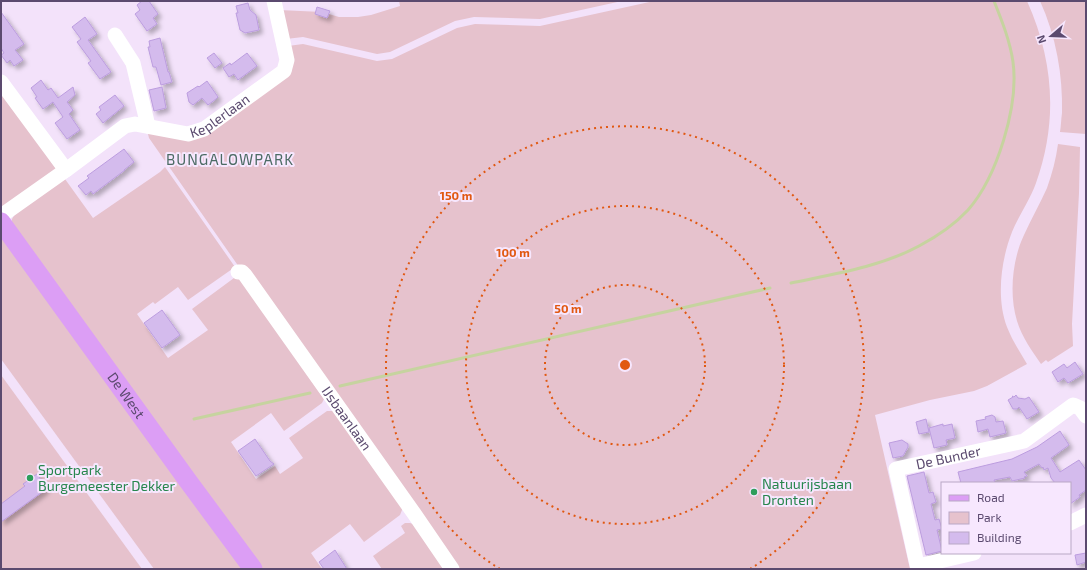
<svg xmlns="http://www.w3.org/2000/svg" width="1087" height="570" font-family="'Exo 2',sans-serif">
	<defs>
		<filter id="shadow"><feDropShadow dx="3.5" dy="3.5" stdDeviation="2" flood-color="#0004"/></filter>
	</defs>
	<rect width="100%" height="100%" fill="#f3e2fa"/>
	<g fill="#e6c2cd">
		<polygon points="399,1 622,1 540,19 474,17 455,21 390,52 377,54 303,37 286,39 279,10 322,12 339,17 358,17 371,15 400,6"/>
		<path d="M654,1H1027C1054,61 1058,121 1036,183C1030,200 1019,215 1012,232C1001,260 996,298 1007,327C1012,340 1020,352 1027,364L987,386L974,391L930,400L875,415L910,569H456L239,267L149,138L148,134L218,125L292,71L288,46L303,44L377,61L392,59L457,28L475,24L540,26Z"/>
		<path d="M1040,1H1086V134L1060,132C1061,126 1061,120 1062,113C1063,75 1056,36 1040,1Z"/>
		<polygon points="1,90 57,170 6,206 1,206"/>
		<path d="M1058,144L1080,147L1079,193L1072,324L1073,346L1048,362L1046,360L1041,364C1032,351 1022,337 1017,321C1009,295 1012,260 1024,235C1031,219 1040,204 1047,188C1052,174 1056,159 1058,144Z"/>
		<polygon points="165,167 235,267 188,300 178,287 155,304 153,302 137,314 168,358 208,330 192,309 234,278 240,278 324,399 322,403 284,431 271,413 231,442 256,479 275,466 280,474 303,458 289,438 327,411 334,411 402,508 402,510 400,515 364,542 350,524 311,553 322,569 260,569 11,225 12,219 15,214 65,179 93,218 160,172"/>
		<polygon points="1,230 247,569 154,569 1,359"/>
		<polygon points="1,375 142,569 1,569"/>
		<polygon points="405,523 410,523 413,524 445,569 382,569 373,556 405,533 401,526"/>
	</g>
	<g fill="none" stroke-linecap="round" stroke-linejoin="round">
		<g stroke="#c6d39f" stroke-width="3">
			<path d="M791,283C834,274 880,267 919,246C936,237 955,224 968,210C997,177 1019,106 1013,62C1010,41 1002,21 994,1"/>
			<polyline points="340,386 770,288"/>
			<polyline points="194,419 310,393"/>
		</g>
	</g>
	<g fill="#d4bbed" stroke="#bc9ddf" filter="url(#shadow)">
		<polygon points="142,1 149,1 158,14 153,18 157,24 147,31 135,14 140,10 137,5"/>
		<polygon points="248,3 250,10 256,15 259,30 245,33 240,30 236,13 238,13 236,6"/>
		<polygon points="317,7 330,11 327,18 315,14"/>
		<polygon points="1,12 24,44 15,50 23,60 14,66 10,60 7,63 1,55 4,53 1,48"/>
		<polygon points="85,17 97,34 88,40 111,72 100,79 88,63 91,61 77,42 81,39 72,27"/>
		<polygon points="160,38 168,72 169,72 172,82 161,85 156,67 153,67 148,47 150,47 149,41"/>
		<polygon points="214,53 222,63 215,68 207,58"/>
		<polygon points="247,53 257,66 238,80 234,74 229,77 223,68 230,63 231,65"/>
		<polygon points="41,80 48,90 51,88 58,98 73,87 75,95 67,102 73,110 69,114 80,130 67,139 55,123 63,117 53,102 43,109 35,98 37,97 31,88"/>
		<polygon points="207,81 218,97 216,99 208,105 202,98 193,105 189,102 187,93 198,86 199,87"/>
		<polygon points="162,87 166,108 154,111 149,90"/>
		<polygon points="115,95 124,106 103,123 96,114 101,110 99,107"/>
		<polygon points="124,149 134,162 124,170 125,170 93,194 91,191 86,195 78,186 89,178 87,176"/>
		<polygon points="162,310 180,335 162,348 144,323"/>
		<polygon points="1075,362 1083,374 1068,383 1064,378 1058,382 1052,372 1064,364 1067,368"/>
		<polygon points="1016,395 1018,398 1025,399 1029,397 1039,412 1027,419 1019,407 1017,409 1013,409 1008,400 1013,397 1012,396 1014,397"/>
		<polygon points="992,415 995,417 996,422 1003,421 1006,433 990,437 988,429 978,432 976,421 986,419 985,417"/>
		<polygon points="926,419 929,432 919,434 916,422"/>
		<polygon points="943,424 943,426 952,424 955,438 946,440 947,445 934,448 929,428"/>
		<polygon points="1060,431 1069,445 1051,458 1060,472 1079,460 1086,470 1086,490 1079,495 1080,497 1070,504 1070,483 1055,483 1051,478 1048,468 1044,470 1043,467 1042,468 1039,464 1024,472 1027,476 1024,477 1025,478 1012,481 1010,477 994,480 995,483 961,483 958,472 1012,459 1037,447"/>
		<polygon points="255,439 270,461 274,464 256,476 238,451"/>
		<polygon points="902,440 908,444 908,447 903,456 893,458 889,443"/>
		<polygon points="924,472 929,493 933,492 936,502 931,504 935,520 939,519 942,529 937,530 942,551 926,555 907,476"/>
		<polygon points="37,474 46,487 44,489 45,490 1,522 1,504 25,486 23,484"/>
		<polygon points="335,550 340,558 347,569 324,569 319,562"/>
		<polygon points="1086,553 1086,562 1077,565 1075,555"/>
	</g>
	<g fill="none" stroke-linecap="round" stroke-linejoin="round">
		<g stroke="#fff" stroke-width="15">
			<polyline points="115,35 133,63 148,126"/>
			<polyline points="1,82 66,170"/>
			<path id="s1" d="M1,216L66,170L125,126L135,124L188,134L204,129L284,71L287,60L274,1"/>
			<path id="s2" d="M238,272H242L245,275L413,512L452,569"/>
			<polyline points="1070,523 1086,515"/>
			<polyline points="918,566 974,553"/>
			<path id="s3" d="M918,569L896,469L1024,441L1073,405L1080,408L1086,416"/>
		</g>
		<path stroke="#dc9ef5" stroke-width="19" id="s4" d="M1,222L188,481L253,569"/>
	</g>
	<g fill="none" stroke="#e15811" stroke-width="2" stroke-dasharray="2 4">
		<circle cx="625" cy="365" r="80"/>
		<circle cx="625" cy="365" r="159"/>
		<path d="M500 569A239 239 0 1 1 750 569"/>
	</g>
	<g fill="#2e9e5b" stroke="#f7e7fe" stroke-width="1.5">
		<circle cx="30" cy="478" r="4"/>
		<circle cx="754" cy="492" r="4"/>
	</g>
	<g text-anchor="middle" stroke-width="4" stroke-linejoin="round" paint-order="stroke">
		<g font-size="14" fill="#5b4a6f" stroke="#f7e7fe">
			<text dy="5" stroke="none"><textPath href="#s1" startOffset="254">Keplerlaan</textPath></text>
			<text dy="5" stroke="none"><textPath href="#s4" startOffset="214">De West</textPath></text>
			<text dy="5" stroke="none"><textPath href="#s2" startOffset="184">IJsbaanlaan</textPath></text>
			<text dy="5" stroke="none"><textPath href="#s3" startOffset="156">De Bunder</textPath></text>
		</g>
		<g font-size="14" fill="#27864d" stroke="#f7e7fe" text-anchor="start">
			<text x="38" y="475">Sportpark<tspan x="38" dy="16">Burgemeester Dekker</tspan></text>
			<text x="762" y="489">Natuurijsbaan<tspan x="762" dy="16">Dronten</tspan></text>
		</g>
		<g font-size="15" letter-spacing="1" fill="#4c6b64" stroke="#f7e7fe">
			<text x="230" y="165">BUNGALOWPARK</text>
		</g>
	</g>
	<circle cx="625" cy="365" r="6" fill="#e15811" stroke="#f7e7fe" stroke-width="2"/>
	<g font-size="12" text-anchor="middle" font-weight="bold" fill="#e15811" stroke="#f7e7fe" stroke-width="4" stroke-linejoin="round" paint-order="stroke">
		<text x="456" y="200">150 m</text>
		<text x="513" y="257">100 m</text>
		<text x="568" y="313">50 m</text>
	</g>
	<rect width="1087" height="570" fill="none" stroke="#5b4a6f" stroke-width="4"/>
	<rect x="941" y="482" width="130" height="72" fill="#f7e7fe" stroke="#b9a8c5"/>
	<rect x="949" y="495" width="20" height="6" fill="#dc9ef5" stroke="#b9a8c5"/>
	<text x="977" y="502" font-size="12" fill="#5b4a6f">Road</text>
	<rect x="949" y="512" width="20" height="12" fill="#e6c2cd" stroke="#b9a8c5"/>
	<text x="977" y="522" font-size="12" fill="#5b4a6f">Park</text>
	<rect x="949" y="532" width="20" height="12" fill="#d4bbed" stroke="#b9a8c5"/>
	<text x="977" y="542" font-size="12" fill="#5b4a6f">Building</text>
	<g transform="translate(1051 36) rotate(251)" stroke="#f7e7fe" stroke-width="3" paint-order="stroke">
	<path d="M0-3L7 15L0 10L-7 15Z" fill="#5b4a6f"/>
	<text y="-6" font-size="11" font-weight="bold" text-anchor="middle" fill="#5b4a6f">N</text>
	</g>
</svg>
